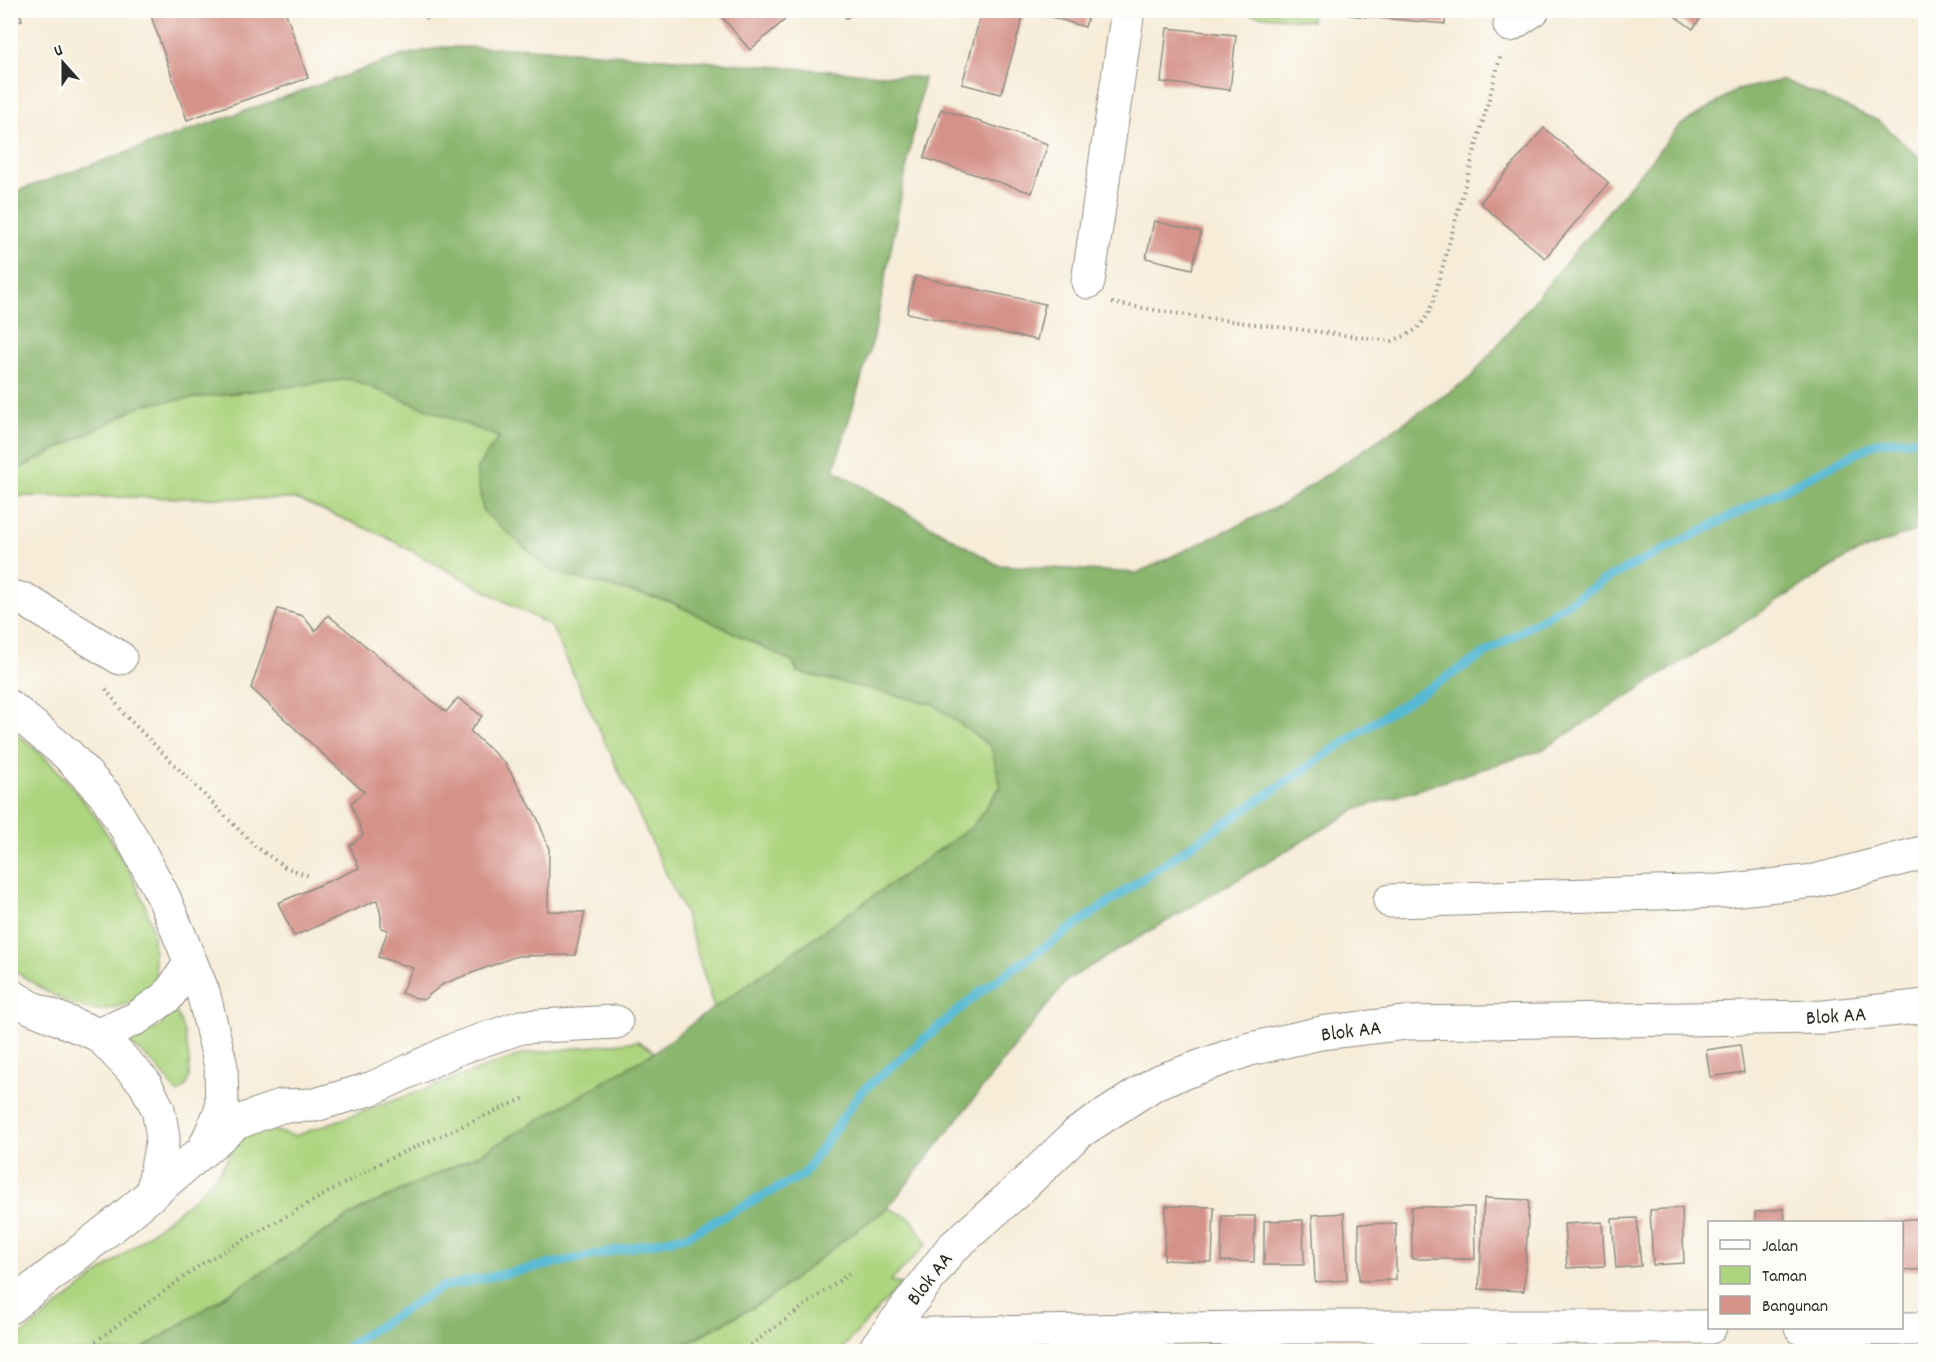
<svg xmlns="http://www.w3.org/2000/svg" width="1936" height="1362" font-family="Dekko,sans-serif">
	<rect width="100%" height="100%" fill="#fdfcf7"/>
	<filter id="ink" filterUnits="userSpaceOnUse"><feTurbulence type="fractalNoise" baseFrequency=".0167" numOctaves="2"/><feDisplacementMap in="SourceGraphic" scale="12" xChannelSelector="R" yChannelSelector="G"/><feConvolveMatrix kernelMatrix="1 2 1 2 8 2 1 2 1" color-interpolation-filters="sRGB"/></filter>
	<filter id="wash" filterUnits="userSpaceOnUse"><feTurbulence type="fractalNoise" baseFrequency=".008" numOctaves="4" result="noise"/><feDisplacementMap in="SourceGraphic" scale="24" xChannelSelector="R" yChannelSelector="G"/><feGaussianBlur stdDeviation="1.35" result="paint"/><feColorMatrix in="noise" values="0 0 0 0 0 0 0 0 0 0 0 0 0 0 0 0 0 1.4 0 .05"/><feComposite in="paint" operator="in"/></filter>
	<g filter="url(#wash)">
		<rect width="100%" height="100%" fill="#f6ecd8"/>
		<g fill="#add580" stroke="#6c8056" stroke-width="1.5">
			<polygon points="1218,11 1312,11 1311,21"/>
			<polygon points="350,379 499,437 553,572 671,602 793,662 797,672 933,704 992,747 1001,786 973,826 714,1008 685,914 551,626 384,536 296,499 11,496 11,473 145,404"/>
			<path d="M10,730C66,765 126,852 148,913C153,927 154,944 154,958C155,963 156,971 155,976C151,991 136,1002 122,1005C115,1007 107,1010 100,1010C71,1010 34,984 11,968Z"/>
			<path d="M174,1009C184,1023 194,1068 187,1084C185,1089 181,1090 177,1093C164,1073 150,1058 130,1044L132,1041L161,1026Z"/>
			<polygon points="638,1041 655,1052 480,1154 361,1209 139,1351 11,1352 11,1343 196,1197 221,1169 241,1133 265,1128 295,1136 523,1054"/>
			<polygon points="888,1208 911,1218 927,1244 891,1281 901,1284 840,1351 671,1352 768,1299 846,1238"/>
		</g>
		<polygon fill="#8ab66e" stroke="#5a704c" stroke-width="1.5" points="443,47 531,48 924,78 874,336 834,470 998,565 1137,573 1283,504 1470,378 1679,126 1737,90 1783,80 1879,121 1925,162 1925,527 1851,555 1542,750 1357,809 1067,980 888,1208 846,1238 768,1299 671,1351 139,1351 361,1209 480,1154 655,1052 694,1022 973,826 1001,786 991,747 933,704 797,672 797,668 793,662 671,602 553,572 483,511 476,469 499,437 350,379 145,404 11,473 11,193 404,55"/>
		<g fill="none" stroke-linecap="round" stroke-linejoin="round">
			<polyline stroke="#56b9d4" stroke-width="9" points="342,1352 358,1339 441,1287 686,1236 803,1175 860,1093 980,992 1161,866 1382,717 1608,578 1878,442 1926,439"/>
		</g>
		<g id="blocks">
			<g fill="#d49289">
				<polygon points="10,10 19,10 22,20 10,23"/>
				<polygon points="149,10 285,10 308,78 187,120"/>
				<polygon points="423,10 449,10 449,11 426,19"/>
				<polygon points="716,10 796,10 750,50"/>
				<polygon points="841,10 860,10 846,18"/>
				<polygon points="933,10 955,10 955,16 933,11"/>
				<polygon points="982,10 1025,10 1001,94 962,84"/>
				<polygon points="1049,10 1090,10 1085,27 1048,16"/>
				<polygon points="1348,10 1446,10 1445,24 1348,15"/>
				<polygon points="1666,10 1706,10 1693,29"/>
				<polygon points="1167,28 1236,35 1230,90 1161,82"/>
				<polygon points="941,109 1048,144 1032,193 924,158"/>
				<polygon points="1544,128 1609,183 1545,258 1480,203"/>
				<polygon points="1154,221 1201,232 1192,269 1146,258"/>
				<polygon points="915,276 1045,304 1037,340 907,313"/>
				<polygon points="278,609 303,616 315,631 328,615 446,712 458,698 482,716 470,731 505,763 537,817 549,849 548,911 585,912 575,955 517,956 443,984 423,1000 401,993 413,968 378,957 388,930 381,928 381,916 377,900 294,936 278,903 359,868 350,846 363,835 351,803 364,792 251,688"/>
				<polygon points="1740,1045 1744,1072 1710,1077 1706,1050"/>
				<polygon points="1484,1198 1529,1200 1524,1291 1479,1289"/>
				<polygon points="1166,1206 1214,1207 1212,1262 1164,1260"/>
				<polygon points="1411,1207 1474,1207 1475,1259 1412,1259"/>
				<polygon points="1682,1208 1684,1263 1653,1265 1650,1210"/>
				<polygon points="1784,1209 1785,1222 1756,1222 1755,1212"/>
				<polygon points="1344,1213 1347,1280 1315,1282 1312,1215"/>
				<polygon points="1222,1216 1255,1216 1254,1262 1221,1261"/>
				<polygon points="1637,1218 1641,1266 1616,1268 1612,1219"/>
				<polygon points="1926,1218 1926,1269 1902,1271 1902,1222 1882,1222 1882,1221"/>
				<polygon points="1303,1220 1304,1265 1264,1265 1264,1221"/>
				<polygon points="1602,1222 1605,1266 1567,1268 1564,1224"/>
				<polygon points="1396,1223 1396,1280 1359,1281 1359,1224"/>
			</g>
		</g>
	</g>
	<g filter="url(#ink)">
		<use href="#blocks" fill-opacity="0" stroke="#908c82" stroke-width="1.5"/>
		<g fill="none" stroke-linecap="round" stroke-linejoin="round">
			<g stroke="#908c82" stroke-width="35">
				<g id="minor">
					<polyline points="1510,25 1533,10"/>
					<polyline points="1088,282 1128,10"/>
					<polyline points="10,597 25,600 120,658"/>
					<polyline points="10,707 67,754 107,797 135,843 164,898 203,992 221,1066 222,1109 205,1147"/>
					<polyline points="1390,901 1721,891 1815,881 1926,852"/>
					<polyline points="10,995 32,1008 99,1035 144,1082 158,1109 163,1137 152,1194"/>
					<polyline points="99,1035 137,1018 168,996 190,964"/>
					<polyline points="10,1307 123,1218 236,1123 281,1106 315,1105 373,1088 456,1049 521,1027 616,1022"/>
					<polyline points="1801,1328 1926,1329"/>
					<polyline points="886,1335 951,1249 1017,1191 1078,1133 1157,1082 1250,1049 1321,1033 1405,1023 1824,1017 1926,1006"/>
					<polyline points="877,1346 886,1335 1293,1327 1710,1327"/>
				</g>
			</g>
			<g stroke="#908c82" stroke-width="4" stroke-dasharray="1.5 4.5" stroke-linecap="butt">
				<path d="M1112,303L1198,317L1392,341C1418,331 1423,327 1433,302L1501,55"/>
				<polyline points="106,689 124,714 255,846 285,867 309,876"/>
				<polyline points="81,1352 203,1263 384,1161 525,1098"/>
				<polyline points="741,1352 850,1273"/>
			</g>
			<use href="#minor" stroke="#fff" stroke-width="33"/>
		</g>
	</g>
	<g text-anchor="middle" stroke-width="4.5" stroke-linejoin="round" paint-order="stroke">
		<g font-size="21" fill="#2b2b2b" stroke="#fdfcf7">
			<text transform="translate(1836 1015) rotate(-4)" y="7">Blok AA</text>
			<text transform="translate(1351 1030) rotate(-7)" y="7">Blok AA</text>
			<text transform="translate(929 1278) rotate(-52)" y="7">Blok AA</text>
		</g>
	</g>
	<rect width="1936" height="1362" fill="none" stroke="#fdfcf7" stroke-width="36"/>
	<rect x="1708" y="1221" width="195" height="108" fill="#fdfcf7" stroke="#a9a8a5" stroke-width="1.5"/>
	<rect x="1720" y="1240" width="30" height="9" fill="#ffffff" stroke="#a9a8a5" stroke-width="1.5"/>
	<text x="1762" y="1251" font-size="18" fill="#2b2b2b">Jalan</text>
	<rect x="1720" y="1266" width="30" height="18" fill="#add580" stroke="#a9a8a5" stroke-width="1.5"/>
	<text x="1762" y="1281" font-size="18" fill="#2b2b2b">Taman</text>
	<rect x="1720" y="1296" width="30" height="18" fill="#d49289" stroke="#a9a8a5" stroke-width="1.5"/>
	<text x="1762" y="1311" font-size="18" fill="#2b2b2b">Bangunan</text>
	<g transform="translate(63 63) rotate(339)" stroke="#fdfcf7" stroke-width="4.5" paint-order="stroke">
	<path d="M0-4.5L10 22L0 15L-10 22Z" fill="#2b2b2b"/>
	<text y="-9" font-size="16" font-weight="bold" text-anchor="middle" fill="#2b2b2b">U</text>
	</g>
</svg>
